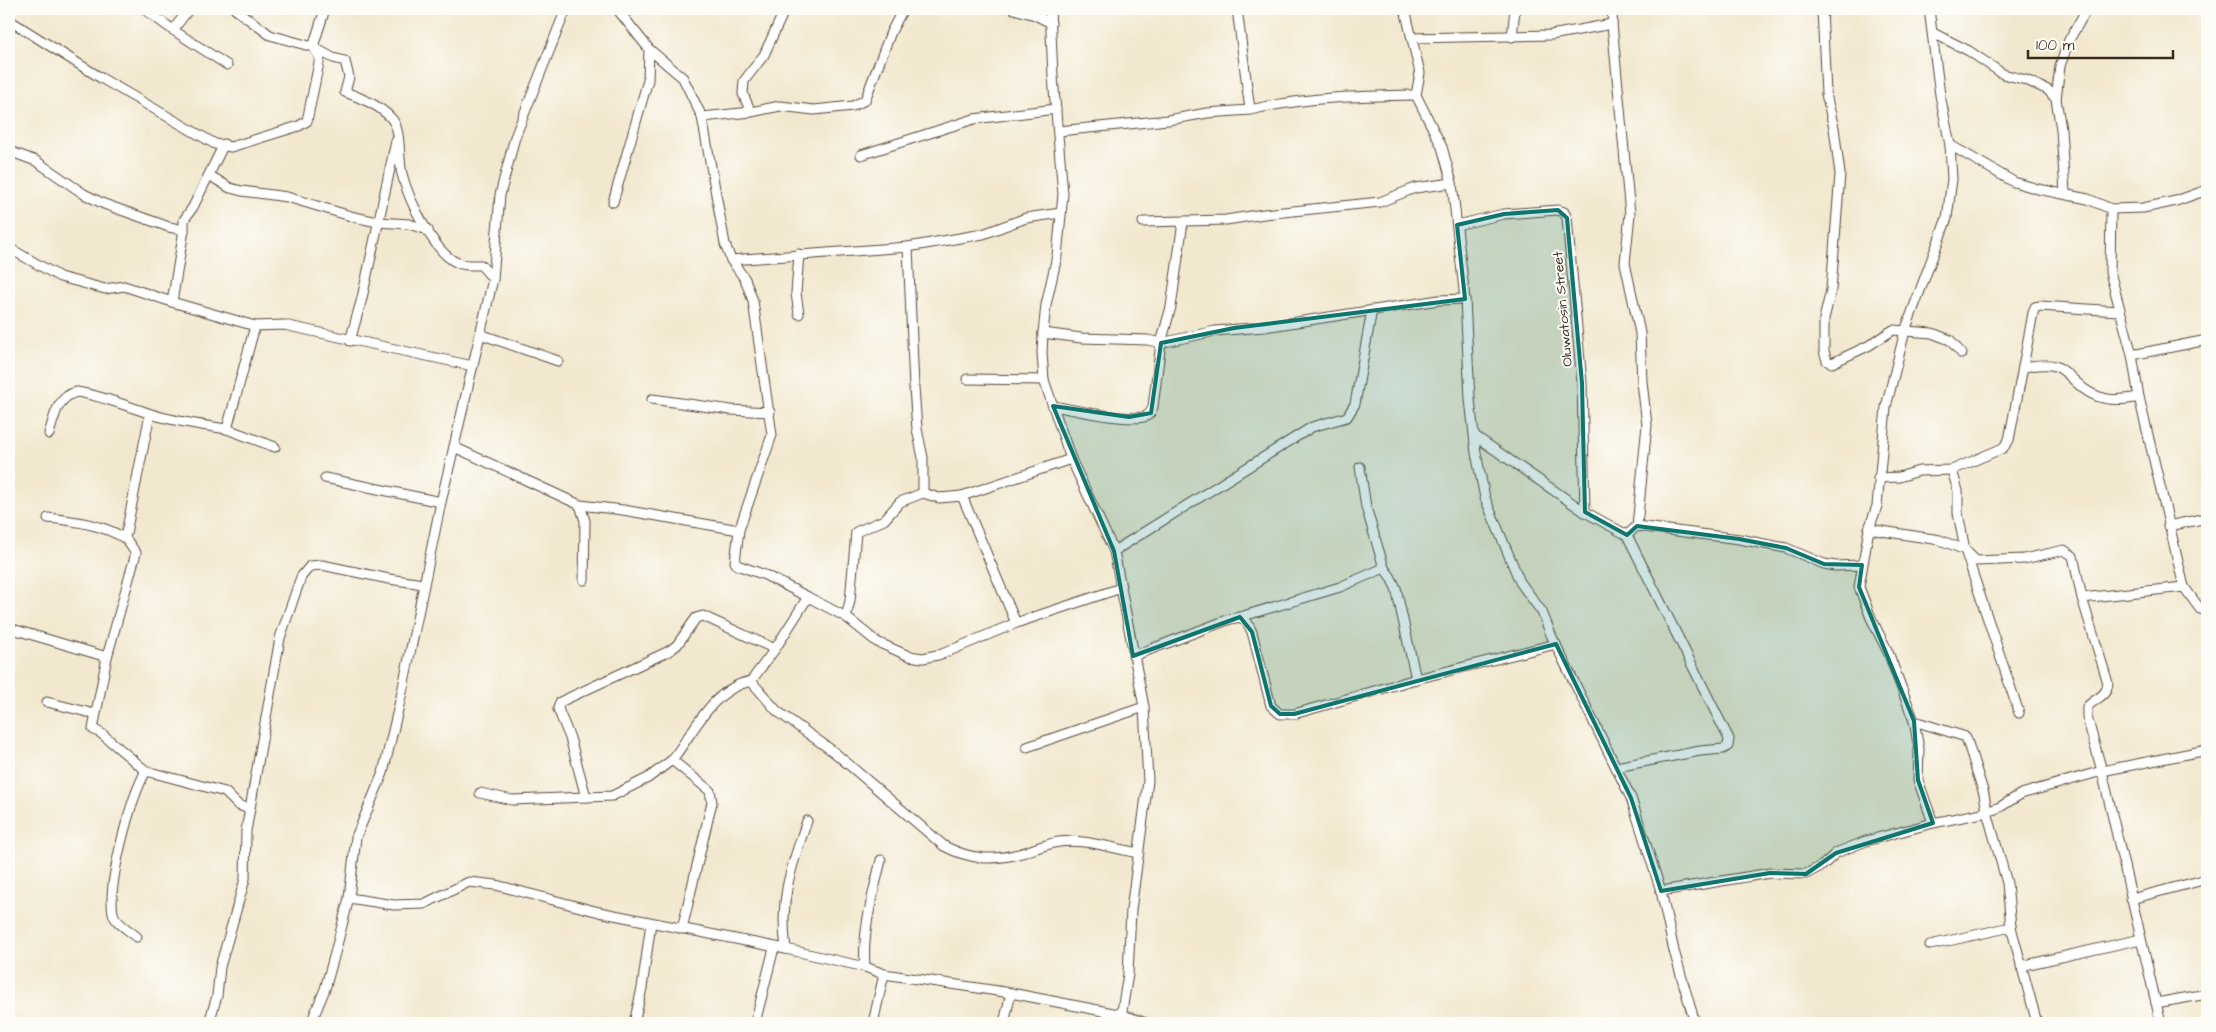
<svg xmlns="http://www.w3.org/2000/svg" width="2216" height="1032" font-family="'Architects Daughter',sans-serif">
	<rect width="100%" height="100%" fill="#fdfcf7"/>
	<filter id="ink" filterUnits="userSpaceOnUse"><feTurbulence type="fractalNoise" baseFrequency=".02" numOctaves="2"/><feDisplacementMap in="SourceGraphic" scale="10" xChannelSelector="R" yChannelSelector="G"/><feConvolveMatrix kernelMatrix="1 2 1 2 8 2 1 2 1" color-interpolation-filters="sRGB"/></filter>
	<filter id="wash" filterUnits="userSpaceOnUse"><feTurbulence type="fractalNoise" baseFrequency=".0096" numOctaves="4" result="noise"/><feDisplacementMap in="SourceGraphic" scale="20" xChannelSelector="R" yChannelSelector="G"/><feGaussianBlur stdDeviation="1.12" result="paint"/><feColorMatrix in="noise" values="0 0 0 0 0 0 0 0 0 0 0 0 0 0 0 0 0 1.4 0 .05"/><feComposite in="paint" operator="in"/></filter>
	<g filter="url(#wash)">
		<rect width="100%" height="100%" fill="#f2e8cf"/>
	</g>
	<g filter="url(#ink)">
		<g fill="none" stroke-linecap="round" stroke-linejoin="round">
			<g stroke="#564639" stroke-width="11">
				<g id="minor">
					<polyline points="144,9 173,30 189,9"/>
					<path d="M235,9L270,35L313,47L333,58L345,61L349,77L345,92C361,98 379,105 391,118C402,129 398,159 402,174C408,198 434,254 458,263C465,266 474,265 481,265L493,279"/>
					<path d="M617,9L649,49L683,78L702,117L725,244L731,260L745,279L753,301L772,435L739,530L735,562L737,565L765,575L808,597L775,649L751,681C712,689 695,730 672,760"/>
					<polyline points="1014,9 1035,15 1051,23"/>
					<polyline points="1050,9 1053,77 1063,194 1057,256 1046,305 1043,333 1042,353 1044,380 1071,459 1114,551 1144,707 1148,781 1131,910 1128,974 1120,1023"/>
					<path d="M1237,9L1250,110C1306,97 1359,96 1416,95"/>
					<polyline points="1405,9 1420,73 1416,95 1442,147 1452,183 1465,299 1470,399 1476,453 1485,498 1520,582 1542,612 1552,637 1631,798 1661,891 1674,951 1695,1023"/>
					<polyline points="1613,9 1612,24 1630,214 1625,263 1640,333 1642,382 1647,425 1637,526 1627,535"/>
					<polyline points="1822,9 1826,94 1834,128 1840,174 1831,290 1824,319 1824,351 1827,361 1832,363 1868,346 1893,330 1932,333 1950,340 1962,354"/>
					<polyline points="1929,9 1940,95 1950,145 1952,179 1947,218 1905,331 1886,407 1877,506 1869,529 1859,587 1871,618 1888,652 1914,721 1919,749 1918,780 1933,823"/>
					<polyline points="9,20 101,78 215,144 231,147 299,126 307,121 320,58 313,47 325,9"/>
					<polyline points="173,30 227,65"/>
					<polyline points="1933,33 1969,51 2003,74 2026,80 2048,90 2056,99 2061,129 2065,193"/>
					<polyline points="1512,37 1515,9"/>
					<polyline points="1412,38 1551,35 1612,24"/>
					<polyline points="2056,99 2060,66 2069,40 2087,9"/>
					<polyline points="751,112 743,94 744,81 764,55 785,9"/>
					<polyline points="702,117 751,112 780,106 814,110 853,106 865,100 891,32 903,9"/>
					<polyline points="1059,131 1168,120 1207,113 1250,110"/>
					<polyline points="1950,145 2014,182 2038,189 2088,199 2111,209 2143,208 2176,201 2207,190"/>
					<polyline points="9,151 36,161 84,194 104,204 169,227 184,230"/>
					<polyline points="861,155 974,119 1056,109"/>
					<polyline points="209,175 230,188 242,191 287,197 354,217 378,222 409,224 428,230"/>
					<polyline points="613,202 648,80 649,49"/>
					<polyline points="2111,209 2110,272 2132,355 2139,397 2184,587"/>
					<polyline points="1143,222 1226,220 1264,214 1380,202 1415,188 1452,183"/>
					<polyline points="1457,225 1504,214 1558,210 1564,212 1567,218 1582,383 1585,512"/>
					<polyline points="9,248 60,277 105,289 124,286 172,302 255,326 284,325 473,366"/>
					<polyline points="799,254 796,293 799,314"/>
					<polyline points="731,260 908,247"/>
					<polyline points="172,302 184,230 184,220 193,207 224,144"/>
					<polyline points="1043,333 1081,338 1148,340 1161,343 1215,331 1264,327 1439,300 1465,299"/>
					<polyline points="480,334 558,361"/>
					<polyline points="350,341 362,298 396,141"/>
					<polyline points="2132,355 2207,340"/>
					<polyline points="2023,367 2033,313 2035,307 2040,306 2119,311"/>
					<polyline points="967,379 1044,380"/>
					<polyline points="652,399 731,410 770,412"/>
					<path d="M1053,406C1074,410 1123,421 1143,417C1149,416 1151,412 1153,407L1161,343L1171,307L1183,222"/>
					<polyline points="227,429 275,447"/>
					<path d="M49,434C54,418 57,396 77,392C103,396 126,406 151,414C176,422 202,425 227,429L255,326"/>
					<polyline points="1475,436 1585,512 1627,535 1729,739 1728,746 1723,749 1700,751 1616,767"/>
					<polyline points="454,447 580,505 623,510 739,530"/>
					<polyline points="1360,467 1366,507 1384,568 1390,576 1396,588 1416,679"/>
					<polyline points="325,478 441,502"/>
					<polyline points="1878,478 1899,477 1919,471 1952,470"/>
					<polyline points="923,493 923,458 917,429 914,387 908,247 983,234 1026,218 1061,213"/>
					<polyline points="962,496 1071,459"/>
					<polyline points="580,505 585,521 584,580"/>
					<path d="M48,518C70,520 104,525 124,538C129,541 132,549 136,553L107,657L93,729L102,734L146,771"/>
					<polyline points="1637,526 1739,539 1786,548 1824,564 1835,566 1862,565"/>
					<polyline points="2168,526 2207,518"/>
					<path d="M1869,529L1940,540L1965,550L1976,561L2024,559L2064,550L2073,556L2082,598L2108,683C2107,697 2095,698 2087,707V717L2102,771L2156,1003"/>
					<polyline points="125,538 150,414"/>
					<polyline points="1114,551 1312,427 1347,417 1355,404 1372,310"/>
					<polyline points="808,597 846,617 877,642 909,656 923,658 942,654 1016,623 1121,588"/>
					<polyline points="2082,598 2184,587 2200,609 2207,611"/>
					<polyline points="846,617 850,601 856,532 884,520 900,502 923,493 939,498 962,496 1016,623"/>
					<polyline points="1240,617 1340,587 1384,568"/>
					<polyline points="9,628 107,657"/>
					<polyline points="1133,656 1230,619 1240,617 1247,622 1252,632 1271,706 1280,714 1294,714 1416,679 1556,644"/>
					<path d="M751,681L777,711L834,752L944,846C971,860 993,861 1022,853C1034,849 1046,844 1059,842C1084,838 1114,849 1139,853"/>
					<polyline points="47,702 95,714"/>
					<path d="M2019,713L1965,550L1958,513V491L1952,470L2003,448L2009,440L2023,367C2032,366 2046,363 2055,366C2064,369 2070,377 2077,383C2095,401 2115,402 2139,397"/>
					<polyline points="1914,721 1966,737 1984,794 1987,812 2007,883 2011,927 2037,1023"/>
					<polyline points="1027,747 1144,707"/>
					<polyline points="480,793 512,800 612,796 648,778 672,760 710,791 712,802 682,929"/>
					<polyline points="586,797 570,738 558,709 560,702 669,651 677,645 696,618 703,616 775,649"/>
					<polyline points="1661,891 1770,873 1806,874 1823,865 1836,853 1866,841 1933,823 1987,812 2000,807 2021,794 2102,771 2207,750"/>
					<polyline points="349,898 394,905 424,904 469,882 496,885 599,912 786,949 865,967 884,974 1011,993 1123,1015 1146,1023"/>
					<polyline points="2131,899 2207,879"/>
					<path d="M137,937C129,930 115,923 113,913C107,884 131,797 146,771L225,792L238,805L250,809"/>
					<polyline points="1930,945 2011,927"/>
					<path d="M786,949C779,899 791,868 807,821"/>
					<polyline points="2021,966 2141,939"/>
					<path d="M865,967C862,930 873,895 881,860"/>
					<polyline points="213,1023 211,1016 217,996 220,967 245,879 246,831 280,638 301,577 310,566 322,565 389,579 423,584"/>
					<polyline points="311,1023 325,989 335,953 349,898 356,837 383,773 401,697 441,502 493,279 500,195 515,137 566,9"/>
					<polyline points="634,1023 642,988 651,923"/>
					<polyline points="755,1023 774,948"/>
					<polyline points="873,1023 884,974"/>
					<polyline points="1004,1023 1011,993"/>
					<polyline points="2161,1023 2156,1003 2207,994"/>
				</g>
			</g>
			<use href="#minor" stroke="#fff" stroke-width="9"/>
		</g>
	</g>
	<path fill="#0f766e" fill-opacity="0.2" stroke="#0f766e" stroke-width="4" stroke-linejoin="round" d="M1558,210L1567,218L1582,383L1585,512L1627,535L1637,526L1739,539L1786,548L1824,564L1862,565L1859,587L1914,721L1918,780L1933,823L1836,853L1806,874L1770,873L1661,891L1631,798L1556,644L1294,714H1280L1271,706L1252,632L1240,617L1133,656L1114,551L1053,406L1129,417L1151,413L1161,343L1234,328L1465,299L1457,225L1504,214Z"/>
	<g text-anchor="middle" stroke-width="4" stroke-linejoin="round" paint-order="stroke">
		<g font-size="14" fill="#3b2a1e" stroke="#fdfcf7">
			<text transform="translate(1562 309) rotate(-95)" y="5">Oluwatosin Street</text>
		</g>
	</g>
	<rect width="2216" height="1032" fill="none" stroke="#fdfcf7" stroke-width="30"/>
	<path d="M2028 50v8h145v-8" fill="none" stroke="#3b2a1e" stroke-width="2.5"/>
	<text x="2036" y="50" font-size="15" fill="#3b2a1e" stroke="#fdfcf7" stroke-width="4" paint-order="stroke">100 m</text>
</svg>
